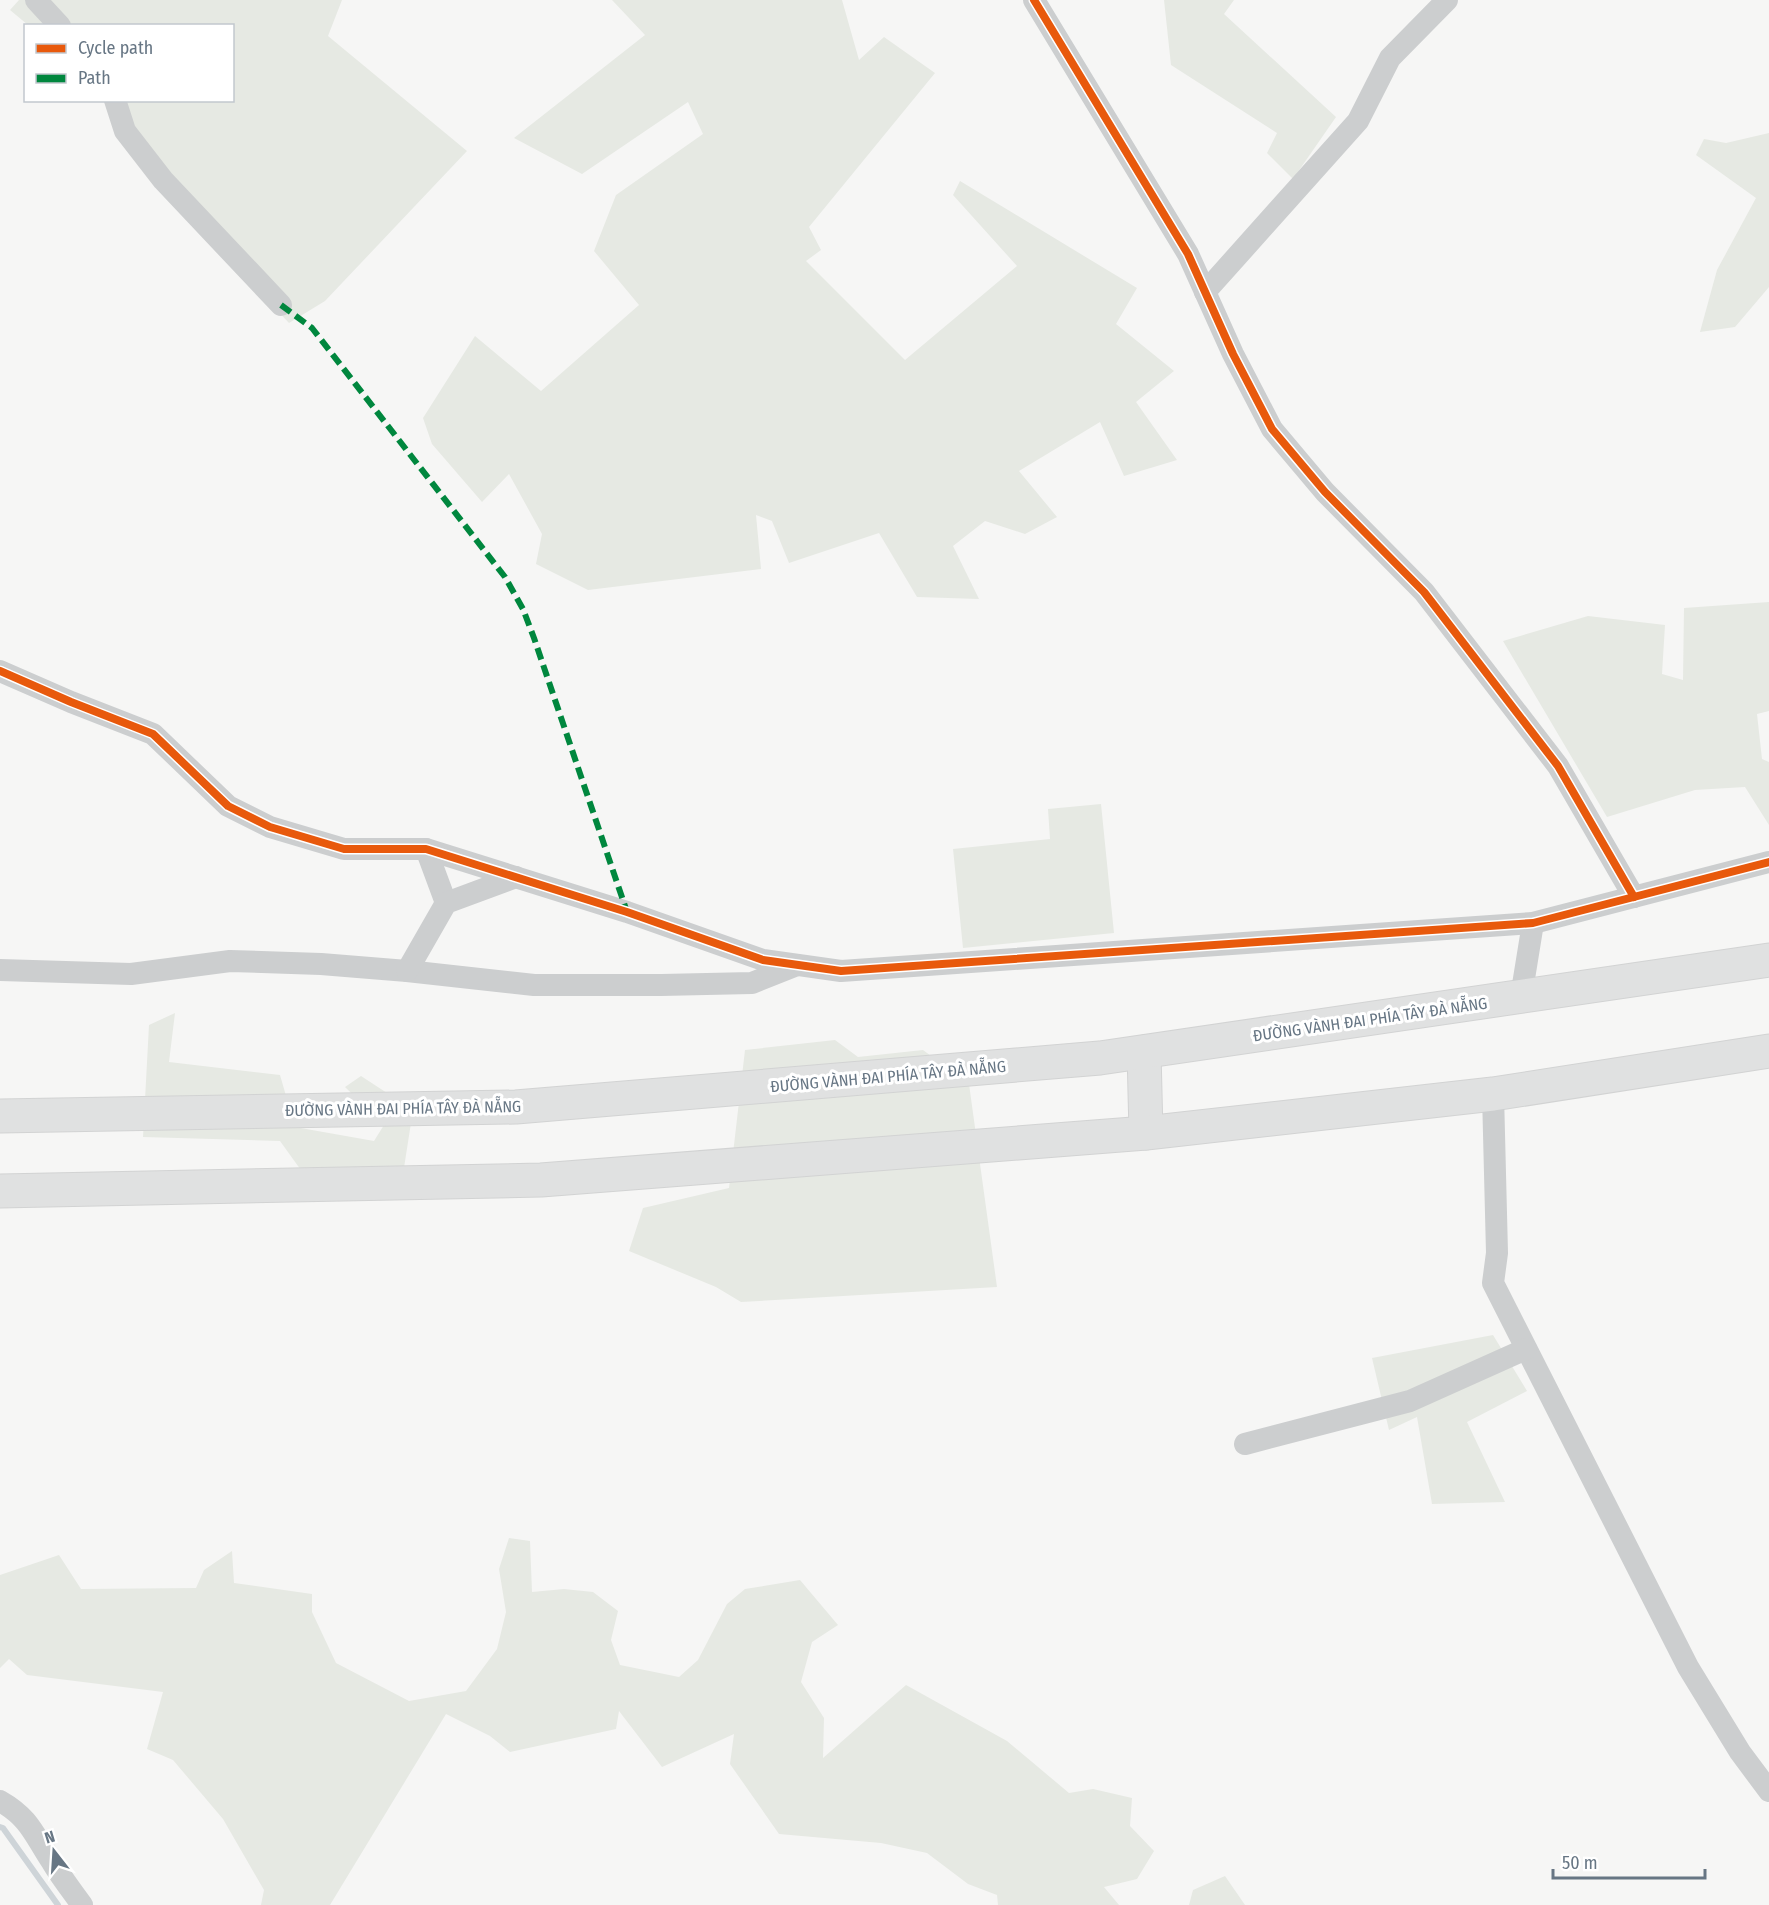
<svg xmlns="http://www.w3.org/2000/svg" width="1769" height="1905" font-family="'Fira Sans Condensed',sans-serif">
	<rect width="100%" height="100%" fill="#f6f6f5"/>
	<g fill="#e6e9e3">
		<polygon points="19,0 342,0 328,36 467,151 325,301 289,323 132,157 104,101 232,100 232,26 28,25 10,10"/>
		<polygon points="612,0 842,0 859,60 884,37 935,73 809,227 821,250 806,261 905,360 1017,266 953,195 960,181 1137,288 1116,324 1174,371 1136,402 1177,460 1124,476 1100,422 1019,471 1057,517 1025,534 985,521 953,546 979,599 917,597 879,533 789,563 772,521 756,515 761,569 588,590 536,564 542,534 509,474 482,502 432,444 423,418 475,336 541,391 639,305 594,251 616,195 703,134 688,102 582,174 514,138 645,35"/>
		<polygon points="1164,0 1234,0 1224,14 1336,117 1293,179 1267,153 1277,133 1171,65"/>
		<polygon points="1769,133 1769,287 1735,327 1700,332 1717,270 1756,198 1696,155 1704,139 1726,143"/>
		<polygon points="1769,602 1769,711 1757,714 1762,759 1769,762 1769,825 1745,787 1695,790 1607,817 1503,641 1588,616 1665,625 1662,674 1683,680 1684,608"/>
		<polygon points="1101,804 1114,933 963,948 953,849 1050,839 1048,809"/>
		<polygon points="175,1013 169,1062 280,1075 295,1127 374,1141 384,1125 345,1087 361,1076 413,1110 401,1187 316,1191 280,1141 143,1137 149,1025"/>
		<polygon points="835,1040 858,1057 923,1050 969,1084 997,1287 741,1302 716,1287 629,1251 643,1208 729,1188 745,1050"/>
		<polygon points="1493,1335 1527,1391 1467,1422 1505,1502 1432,1504 1417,1417 1389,1430 1372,1358"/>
		<polygon points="509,1538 530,1541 532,1592 564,1589 593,1592 618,1611 611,1640 620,1665 679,1677 698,1660 727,1604 745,1589 800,1580 838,1625 812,1642 801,1682 824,1718 823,1758 906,1685 1007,1741 1069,1793 1093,1789 1132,1798 1130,1826 1154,1851 1137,1879 1104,1887 1119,1905 998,1905 997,1895 968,1884 927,1853 881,1843 779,1834 730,1764 734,1734 662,1767 619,1711 616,1729 510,1752 490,1736 446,1714 330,1905 261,1905 264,1890 223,1819 173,1760 147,1749 163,1692 27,1675 9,1659 0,1668 0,1575 59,1555 81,1589 196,1588 204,1570 232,1551 234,1583 312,1594 312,1612 336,1663 409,1701 466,1691 497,1649 506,1612 499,1569"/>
		<polygon points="1225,1876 1245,1905 1189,1905 1193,1890"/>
	</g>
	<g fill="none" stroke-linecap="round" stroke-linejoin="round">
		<polyline stroke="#ced4d8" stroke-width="6" points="0,1827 3,1828 58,1905"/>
		<g stroke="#d2d3d3" stroke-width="35">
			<g id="primary">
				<polyline points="1144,1052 1146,1133"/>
				<polyline points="0,1116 516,1107 1100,1058 1769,960"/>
				<polyline points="0,1191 541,1180 1146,1133 1493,1094 1769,1051"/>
			</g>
		</g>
		<g stroke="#cccecf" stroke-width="22">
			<polyline points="36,0 60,26"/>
			<polyline points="1034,0 1188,254 1233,354 1272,429 1325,492 1424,592 1558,766 1634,897"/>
			<polyline points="115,100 125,131 163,180 281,305"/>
			<polyline points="1205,292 1358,121 1390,58 1447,0"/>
			<polyline points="0,671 71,702 153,734 228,806 270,827 344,849 426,849 627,912 763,960 841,971 1533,923 1769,862"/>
			<polyline points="426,849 446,903"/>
			<polyline points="0,970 131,974 230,961 321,964 407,971 534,985 661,985 752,983 797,965"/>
			<polyline points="407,971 446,903 516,877"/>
			<polyline points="1521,997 1533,923"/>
			<polyline points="1493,1094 1497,1253 1493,1283 1688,1667 1740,1752 1769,1791"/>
			<polyline points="1245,1444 1410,1401 1526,1349"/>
			<path d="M0,1801C30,1818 34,1835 52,1862C61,1877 72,1891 82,1905"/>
		</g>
		<use href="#primary" stroke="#e0e1e1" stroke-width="33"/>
		<polyline stroke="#00873e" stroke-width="6" stroke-dasharray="12 6" stroke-linecap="butt" points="281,305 312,328 505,577 523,609 534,638 627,912"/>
		<g stroke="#fff" stroke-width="11">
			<g id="cycleway">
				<polyline points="1034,0 1188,254 1233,354 1272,429 1325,492 1424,592 1558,766 1634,897"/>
				<polyline points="0,671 71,702 153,734 228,806 270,827 344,849 426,849 627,912 763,960 841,971 1533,923 1769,862"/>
			</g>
		</g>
		<use href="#cycleway" stroke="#e8590c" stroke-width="8"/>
	</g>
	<g text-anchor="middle" stroke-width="6" stroke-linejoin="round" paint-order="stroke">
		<g font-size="16" fill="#677684" stroke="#fff">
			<text transform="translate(1370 1019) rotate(-8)" y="6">ĐƯỜNG VÀNH ĐAI PHÍA TÂY ĐÀ NẴNG</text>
			<text transform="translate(888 1076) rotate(-5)" y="6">ĐƯỜNG VÀNH ĐAI PHÍA TÂY ĐÀ NẴNG</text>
			<text transform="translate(403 1108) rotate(-1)" y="6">ĐƯỜNG VÀNH ĐAI PHÍA TÂY ĐÀ NẴNG</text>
		</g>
	</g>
	<rect x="24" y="24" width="210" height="78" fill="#ffffff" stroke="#c2c8ce" stroke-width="1.5"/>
	<rect x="36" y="44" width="30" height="9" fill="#e8590c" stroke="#c2c8ce" stroke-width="1.5"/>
	<text x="78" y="54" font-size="18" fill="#677684">Cycle path</text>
	<rect x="36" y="74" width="30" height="9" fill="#00873e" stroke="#c2c8ce" stroke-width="1.5"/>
	<text x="78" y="84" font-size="18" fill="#677684">Path</text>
	<g transform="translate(54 1851) rotate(343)" stroke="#ffffff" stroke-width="4.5" paint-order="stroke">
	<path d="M0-4.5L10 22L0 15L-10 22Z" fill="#677684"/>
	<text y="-9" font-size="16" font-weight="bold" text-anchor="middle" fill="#677684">N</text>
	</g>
	<path d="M1553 1869v9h152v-9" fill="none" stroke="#677684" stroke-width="3"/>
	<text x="1562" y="1869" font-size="18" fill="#677684" stroke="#ffffff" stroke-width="4.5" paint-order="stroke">50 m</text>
</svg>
